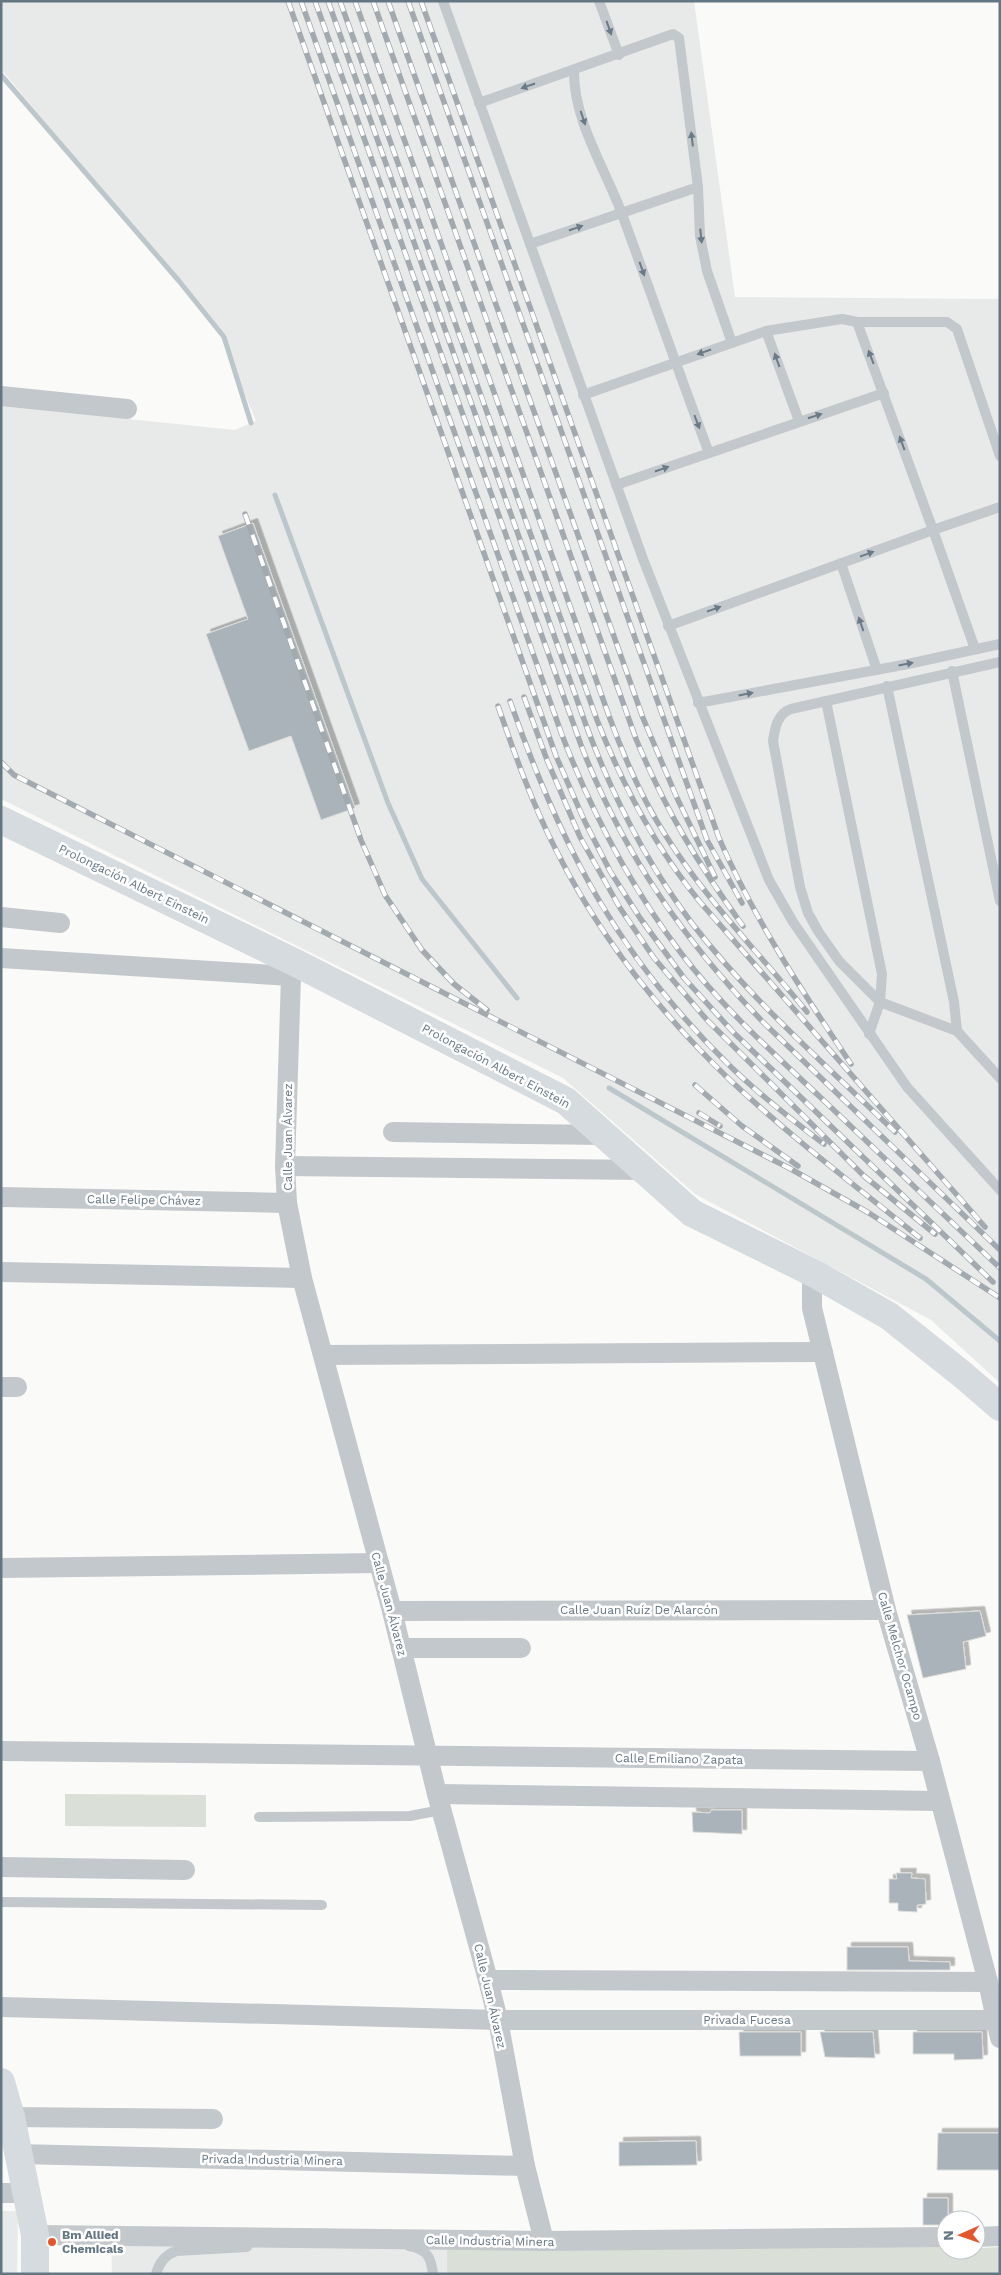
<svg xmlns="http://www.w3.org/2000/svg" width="1001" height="2275" font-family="'Work Sans',sans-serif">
	<defs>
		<filter id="shadow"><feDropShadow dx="4.5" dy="-4.5" stdDeviation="0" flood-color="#0004"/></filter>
	</defs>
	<rect width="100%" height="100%" fill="#fafaf8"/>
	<g fill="#e8e9e9">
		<polygon points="1,1 694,1 735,297 1000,299 1000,1383 931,1320 695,1194 563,1078 1,799 1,406 235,430 256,421 219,332 1,69"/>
		<polygon points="1,2211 18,2211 17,2274 1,2274"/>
		<polygon points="111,2237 447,2242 447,2274 112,2274"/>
	</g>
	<g fill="#dadfd7">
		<polygon points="65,1794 206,1795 206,1827 65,1826"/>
		<polygon points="447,2242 946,2247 946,2250 1000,2247 1000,2274 447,2274"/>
	</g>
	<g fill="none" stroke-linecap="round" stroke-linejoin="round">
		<g stroke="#bbc7cb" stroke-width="5">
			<polyline points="1,75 179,281 224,337 251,423"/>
			<polyline points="275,495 388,803 422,879 517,998"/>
			<polyline points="609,1088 926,1279 1000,1341"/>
		</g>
	</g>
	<g fill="#aab3b9" stroke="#dcdcda" filter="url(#shadow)">
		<polygon points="253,523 355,808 321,820 291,736 249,751 206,634 248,619 218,536"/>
		<polygon points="980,1611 986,1636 963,1642 966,1669 923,1678 907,1615"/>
		<polygon points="711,1810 742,1810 742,1834 693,1832 692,1812 710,1813"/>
		<polygon points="896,1873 912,1873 911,1878 925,1879 926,1904 917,1905 917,1912 898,1911 898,1903 889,1903 889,1879 897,1879"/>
		<polygon points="847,1947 908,1947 909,1961 950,1962 950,1970 847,1970"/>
		<polygon points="739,2032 801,2032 801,2056 740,2056"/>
		<polygon points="820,2032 873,2032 875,2058 825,2057"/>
		<polygon points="913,2032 982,2032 983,2059 954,2060 954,2054 913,2054"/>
		<polygon points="938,2133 1000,2133 1000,2170 937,2170"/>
		<polygon points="696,2141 697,2165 619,2166 619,2142"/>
		<polygon points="923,2198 948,2198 948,2220 946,2220 946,2225 923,2225"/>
	</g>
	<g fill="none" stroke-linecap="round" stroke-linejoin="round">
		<g stroke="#c3c8cc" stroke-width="10">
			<polyline points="443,1 643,559 769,880 793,922 907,1087 1000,1190"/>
			<polyline points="599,1 619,55"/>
			<path d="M574,70C573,120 605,168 622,214C651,293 679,373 709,453"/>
			<polyline points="479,103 673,34 679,38 698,187 700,236 707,271 732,343"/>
			<polyline points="530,244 698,187"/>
			<polyline points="766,331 799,421"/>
			<polyline points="583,395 766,331 842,319 857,322 947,322 957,329 1000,456"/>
			<polyline points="616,485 884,393"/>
			<polyline points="841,563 877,670"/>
			<polyline points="668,626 933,530 857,322"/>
			<polyline points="975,649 933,530 1000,507"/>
			<path d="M1000,662L791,709C777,714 775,728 773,741L800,887L808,913L818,931L839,961L880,1002L957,1031L1000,1078"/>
			<polyline points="952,671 1000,901"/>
			<polyline points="887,686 954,1002 957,1031"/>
			<polyline points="826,701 882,974 880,1002 869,1034"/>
			<polyline points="698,703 908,664 1000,644"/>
			<polyline points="259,1817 410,1816 441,1810"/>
			<polyline points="1,1902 322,1905"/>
			<path d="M409,2246C427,2249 431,2257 433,2274"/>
			<path d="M156,2274C159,2263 165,2255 176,2251L247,2247"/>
		</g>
		<g stroke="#c3c8cc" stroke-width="20">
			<polyline points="1,396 127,409"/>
			<polyline points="1,917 60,923"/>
			<polyline points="1,958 291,976"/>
			<polyline points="296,963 291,976 285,1166 287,1203 302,1278 392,1611 437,1794 488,1980 498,2020 525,2166 544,2241"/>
			<polyline points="393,1132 605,1135"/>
			<polyline points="285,1166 644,1170"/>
			<polyline points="1,1197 287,1203"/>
			<polyline points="1,1272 302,1278"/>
			<polyline points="817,1275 812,1284 812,1308 886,1610 930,1761 988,1982 1000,2038"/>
			<polyline points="324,1355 823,1352"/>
			<polyline points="1,1387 17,1387"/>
			<polyline points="1,1568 379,1563"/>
			<polyline points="392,1611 886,1610"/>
			<polyline points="401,1648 521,1648"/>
			<polyline points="1,1751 930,1761"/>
			<polyline points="437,1794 940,1801"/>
			<polyline points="1,1867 185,1870"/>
			<polyline points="488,1980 988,1982"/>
			<polyline points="1,2007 498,2020 995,2020"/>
			<polyline points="11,2117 213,2119"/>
			<polyline points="18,2154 525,2166"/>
			<polyline points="1,2193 27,2193"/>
			<polyline points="35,2235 544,2241 946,2237"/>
			<polyline points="976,2237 1000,2236"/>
		</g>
		<g stroke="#d6dbdf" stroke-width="28">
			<polyline points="1,820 296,963 566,1101 692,1213 817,1275 889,1316 963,1375 1000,1407"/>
			<polyline points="1,2082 11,2117 35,2235 35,2274"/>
		</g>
		<g stroke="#a2aab0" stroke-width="5.5">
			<g id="rail">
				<polyline points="288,1 556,756 585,822 610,871 640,918 684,978 734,1033 993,1282"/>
				<path d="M301,1L562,735C592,813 630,886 681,953C721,1006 771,1051 819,1096C880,1154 940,1211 1000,1268"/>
				<path d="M315,1L581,745C622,852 686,944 766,1025L1000,1250"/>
				<path d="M328,1L586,725C612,795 646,862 691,922C750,999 825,1064 895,1132"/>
				<path d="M340,1L597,720C623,786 655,847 700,902L985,1227"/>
				<path d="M355,1L609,716C624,757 642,799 666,836C706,900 760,954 807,1012"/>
				<path d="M373,1L636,739C666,811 698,864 743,926"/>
				<polyline points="388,1 643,718 677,798 715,877"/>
				<polyline points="408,1 707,840 742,903"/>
				<path d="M421,1L719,838C754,919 802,991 851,1064"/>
				<polyline points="245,514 361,840 385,895 422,950 454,984 487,1010"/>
				<polyline points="524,697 547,760 580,837 620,908 654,958 707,1020 864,1176 935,1234"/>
				<path d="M510,701C561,847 619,958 731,1067C760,1095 792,1120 824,1144"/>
				<path d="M498,706C515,755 532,803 556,850C599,936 661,1014 731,1081C791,1137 856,1186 920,1238"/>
				<polyline points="1,762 14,775 789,1168 869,1213 1000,1298"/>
				<polyline points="695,1085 742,1126 798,1166"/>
				<polyline points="699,1113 720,1126"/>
			</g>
		</g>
		<use href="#rail" stroke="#fff" stroke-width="4" stroke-dasharray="11" stroke-linecap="butt"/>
	</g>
	<defs><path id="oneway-solid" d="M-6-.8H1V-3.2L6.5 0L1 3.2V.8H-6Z" transform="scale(1.25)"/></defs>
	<g fill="#6a7a87">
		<use href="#oneway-solid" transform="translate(609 28) rotate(70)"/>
		<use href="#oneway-solid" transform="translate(528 86) rotate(161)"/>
		<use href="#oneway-solid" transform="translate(583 118) rotate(71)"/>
		<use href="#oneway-solid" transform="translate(692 139) rotate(-97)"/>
		<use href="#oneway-solid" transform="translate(576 228) rotate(-19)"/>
		<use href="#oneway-solid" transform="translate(701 236) rotate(84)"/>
		<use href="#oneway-solid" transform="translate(642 269) rotate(70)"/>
		<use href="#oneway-solid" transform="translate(704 352) rotate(161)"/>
		<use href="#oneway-solid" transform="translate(871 357) rotate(-111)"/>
		<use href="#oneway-solid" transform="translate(777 360) rotate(-110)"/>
		<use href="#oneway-solid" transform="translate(815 416) rotate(-18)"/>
		<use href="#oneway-solid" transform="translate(697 422) rotate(69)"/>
		<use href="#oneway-solid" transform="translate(902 443) rotate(-110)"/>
		<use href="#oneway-solid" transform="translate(662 469) rotate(-19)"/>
		<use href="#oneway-solid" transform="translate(867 554) rotate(-20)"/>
		<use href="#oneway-solid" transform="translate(714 609) rotate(-20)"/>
		<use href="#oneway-solid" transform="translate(861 624) rotate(-109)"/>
		<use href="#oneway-solid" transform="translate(906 664) rotate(-11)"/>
		<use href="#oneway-solid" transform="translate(746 694) rotate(-11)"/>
	</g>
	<circle fill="#e4572e" stroke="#fff" stroke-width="2" cx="52" cy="2242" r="5"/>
	<g text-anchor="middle" stroke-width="5" stroke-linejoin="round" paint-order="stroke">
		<g font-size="12" fill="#657683" stroke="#fff">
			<text transform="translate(134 884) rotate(26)" y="4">Prolongación Albert Einstein</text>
			<text transform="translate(496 1066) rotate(28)" y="4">Prolongación Albert Einstein</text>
			<text transform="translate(288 1137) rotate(-90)" y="4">Calle Juan Álvarez</text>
			<text transform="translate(144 1200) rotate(1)" y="4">Calle Felipe Chávez</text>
			<text transform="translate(389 1604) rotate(75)" y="4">Calle Juan Álvarez</text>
			<text x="639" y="1614">Calle Juan Ruíz De Alarcón</text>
			<text transform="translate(900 1656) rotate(74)" y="4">Calle Melchor Ocampo</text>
			<text transform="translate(679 1759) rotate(1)" y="4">Calle Emiliano Zapata</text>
			<text transform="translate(490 1996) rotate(77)" y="4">Calle Juan Álvarez</text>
			<text x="747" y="2024">Privada Fucesa</text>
			<text transform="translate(272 2160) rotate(1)" y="4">Privada Industria Minera</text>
			<text transform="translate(490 2241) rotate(1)" y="4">Calle Industria Minera</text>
		</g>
		<g font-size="12" font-weight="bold" fill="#657683" stroke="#fff" text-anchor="start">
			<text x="62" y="2239">Bm Allied<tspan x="62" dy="14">Chemicals</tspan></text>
		</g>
	</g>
	<rect width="1001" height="2275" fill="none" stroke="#657683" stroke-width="5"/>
	<g transform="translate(961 2235) rotate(268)"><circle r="24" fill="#ffffff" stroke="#c1c8cd"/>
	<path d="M0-4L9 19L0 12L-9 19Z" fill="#e4572e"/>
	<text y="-8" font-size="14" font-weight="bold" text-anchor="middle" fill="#657683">N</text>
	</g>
</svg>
